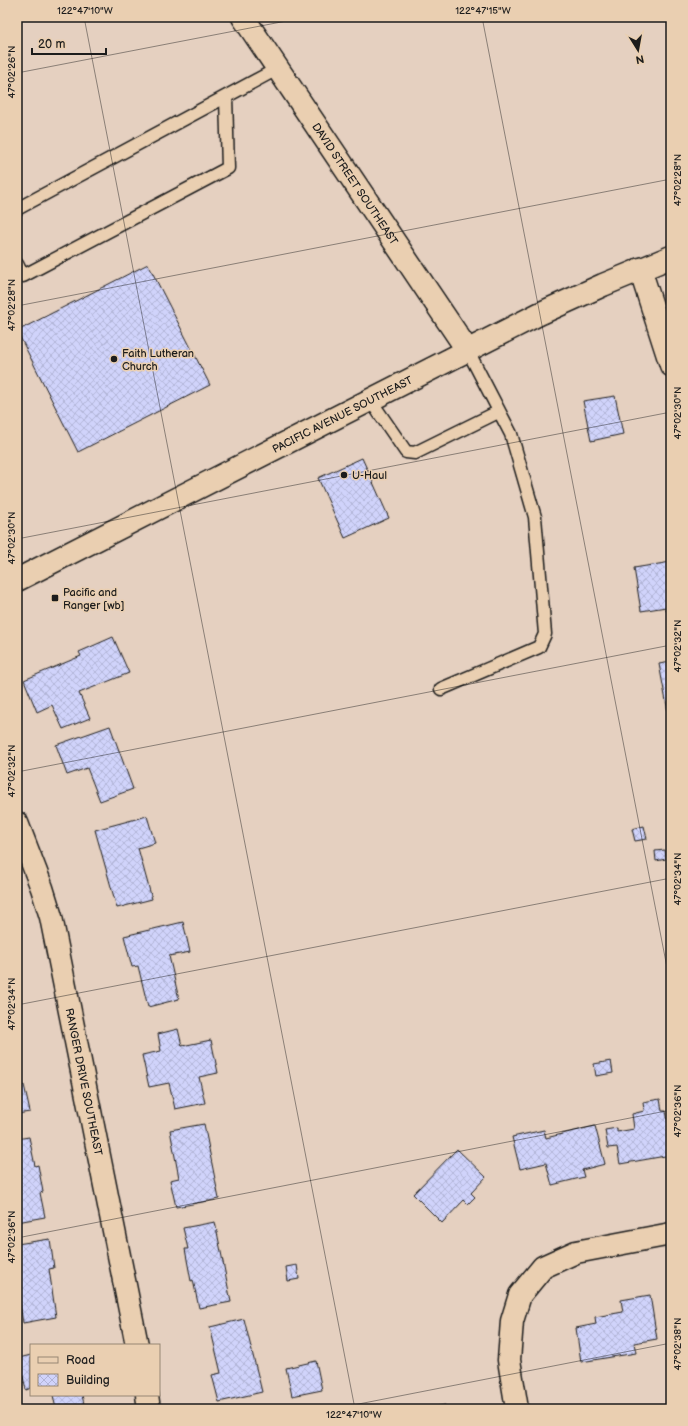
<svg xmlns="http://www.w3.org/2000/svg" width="688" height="1426" font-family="'Balsamiq Sans',sans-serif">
	<defs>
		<pattern id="building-cross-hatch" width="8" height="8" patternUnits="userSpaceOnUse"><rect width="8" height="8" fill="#d0d3fb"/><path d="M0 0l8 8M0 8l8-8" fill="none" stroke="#b2b5d7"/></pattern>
	</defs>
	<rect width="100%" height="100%" fill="#e5d0c0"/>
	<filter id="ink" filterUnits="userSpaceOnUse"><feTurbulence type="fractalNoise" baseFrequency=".025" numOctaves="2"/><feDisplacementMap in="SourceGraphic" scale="8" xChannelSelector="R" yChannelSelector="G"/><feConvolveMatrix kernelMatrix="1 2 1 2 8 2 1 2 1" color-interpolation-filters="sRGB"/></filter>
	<g filter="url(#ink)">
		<g fill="url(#building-cross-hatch)" stroke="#1c1c1c">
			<polygon points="148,264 210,385 78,452 17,331"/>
			<polygon points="615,396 623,434 591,441 583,401"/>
			<polygon points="362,458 389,518 345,538 318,478"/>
			<polygon points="671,562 671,610 666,611 666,607 641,611 634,568"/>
			<polygon points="113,637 129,673 79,693 90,718 63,729 52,705 37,712 24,680 81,656 79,652"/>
			<polygon points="671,662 671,711 668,712 659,664"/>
			<polygon points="110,726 133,789 100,801 87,768 67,775 56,745"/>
			<polygon points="147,816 155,843 138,848 152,899 117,908 95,830"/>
			<polygon points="644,826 647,839 635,841 632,829"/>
			<polygon points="665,850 666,859 656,861 655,851"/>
			<polygon points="183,922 190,952 169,956 179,999 148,1007 138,966 132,967 124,936"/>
			<polygon points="178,1029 182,1046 211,1040 218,1073 199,1077 205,1103 175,1109 169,1083 149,1087 142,1055 161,1051 158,1034"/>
			<polygon points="611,1061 613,1073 596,1076 594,1064"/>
			<polygon points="24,1085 30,1112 17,1114 17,1087"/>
			<polygon points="660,1099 662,1111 666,1111 668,1122 671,1121 671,1155 620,1164 617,1147 608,1148 605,1130 617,1128 617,1132 634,1129 632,1114 644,1111 643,1102"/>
			<polygon points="204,1124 219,1199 176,1207 170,1180 179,1178 170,1130"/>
			<polygon points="595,1126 605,1164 582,1170 584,1177 552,1185 546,1163 520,1169 512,1137 544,1130 546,1138"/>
			<polygon points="29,1137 35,1166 38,1165 43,1192 40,1193 45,1217 17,1222 17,1139"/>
			<polygon points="457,1149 486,1177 471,1193 475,1197 468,1204 464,1200 442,1223 413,1194"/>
			<polygon points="215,1222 231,1302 199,1308 193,1280 191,1281 185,1249 188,1249 183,1228"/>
			<polygon points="50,1239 54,1268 49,1269 56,1317 23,1323 17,1284 17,1244"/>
			<polygon points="297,1265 299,1279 288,1281 286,1267"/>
			<polygon points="650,1295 657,1339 634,1343 636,1353 581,1362 576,1328 596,1324 595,1317 623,1312 621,1300"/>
			<polygon points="244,1319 262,1392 219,1402 212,1375 221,1373 210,1327"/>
			<polygon points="31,1355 31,1388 26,1390 19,1358"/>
			<polygon points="316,1361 322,1390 292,1396 286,1368"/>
			<polygon points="53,1395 82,1395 85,1409 56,1409"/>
			<polygon points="445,1405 445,1409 425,1409"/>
		</g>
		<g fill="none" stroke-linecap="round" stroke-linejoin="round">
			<g stroke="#1c1c1c" stroke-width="15">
				<g id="service">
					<polyline points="17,209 277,69"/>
					<polyline points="17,264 23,276 228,168 226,97"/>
					<polyline points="371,401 406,452 415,453 498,412"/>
					<polyline points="441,689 539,647 545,634 535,517 511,434 468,351"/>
				</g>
			</g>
			<g stroke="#1c1c1c" stroke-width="25">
				<g id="minor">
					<path id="s1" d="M243,17L468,351"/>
					<polyline points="640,269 671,365"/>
					<path id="s2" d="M17,823L42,888L51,917L137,1345"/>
					<polyline points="147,1395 149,1409"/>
					<polyline points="517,1409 509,1360 512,1321 520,1295 543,1267 576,1252 671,1234"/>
				</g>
			</g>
			<g stroke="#1c1c1c" stroke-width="25">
				<g id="secondary">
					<path id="s3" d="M17,580L539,314L603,285L671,257"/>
				</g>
			</g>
			<use href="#service" stroke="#eacfb1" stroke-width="12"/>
			<use href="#minor" stroke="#eacfb1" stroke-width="22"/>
			<use href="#secondary" stroke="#eacfb1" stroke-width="22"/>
		</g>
	</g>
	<path fill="none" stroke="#1c1c1c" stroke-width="1" stroke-opacity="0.45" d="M84,17L355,1409M482,17L671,988M17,73L307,17M17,306L671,179M17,539L671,412M17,772L671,645M17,1005L671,878M17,1238L671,1110M333,1409L671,1343"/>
	<g fill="#1c1c1c" stroke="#eacfb1" stroke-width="1.5">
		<circle cx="114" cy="359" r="4"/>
		<circle cx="344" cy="475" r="4"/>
		<rect x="51" y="594" width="8" height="8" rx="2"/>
	</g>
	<g text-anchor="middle" stroke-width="3" stroke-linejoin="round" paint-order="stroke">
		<g font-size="11" fill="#1c1c1c" stroke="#eacfb1">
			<text dy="4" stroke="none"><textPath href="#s1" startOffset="201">DAVID STREET SOUTHEAST</textPath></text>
			<text dy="4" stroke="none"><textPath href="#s3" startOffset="365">PACIFIC AVENUE SOUTHEAST</textPath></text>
			<text dy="4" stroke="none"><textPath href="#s2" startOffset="268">RANGER DRIVE SOUTHEAST</textPath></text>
		</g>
		<g font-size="11" fill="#1c1c1c" stroke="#eacfb1" text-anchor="start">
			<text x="122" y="357">Faith Lutheran<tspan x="122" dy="13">Church</tspan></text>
			<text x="352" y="479">U-Haul</text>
			<text x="63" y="596">Pacific and<tspan x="63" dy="13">Ranger [wb]</tspan></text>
		</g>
	</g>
	<rect width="688" height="1426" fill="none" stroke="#eacfb1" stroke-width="44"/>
	<rect x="30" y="1344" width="130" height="52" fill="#eacfb1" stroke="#988775"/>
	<rect x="38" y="1357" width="20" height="6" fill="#eacfb1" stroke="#988775"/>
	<text x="66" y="1364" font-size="12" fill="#1c1c1c">Road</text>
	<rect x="38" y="1374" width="20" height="12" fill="url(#building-cross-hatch)" stroke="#988775"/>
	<text x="66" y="1384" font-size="12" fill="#1c1c1c">Building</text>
	<g transform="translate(638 50) rotate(169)" stroke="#eacfb1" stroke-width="3" paint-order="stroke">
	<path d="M0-3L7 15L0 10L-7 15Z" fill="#1c1c1c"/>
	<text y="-6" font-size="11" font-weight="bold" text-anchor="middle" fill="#1c1c1c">N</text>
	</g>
	<path d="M32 48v6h74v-6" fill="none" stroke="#1c1c1c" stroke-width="2"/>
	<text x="38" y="48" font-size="12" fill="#1c1c1c" stroke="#eacfb1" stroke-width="3" paint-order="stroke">20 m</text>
	<rect x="22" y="22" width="644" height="1382" fill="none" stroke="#1c1c1c" stroke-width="1.5"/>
	<g font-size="10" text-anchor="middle" fill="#1c1c1c">
		<text x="85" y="14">122°47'10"W</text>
		<text x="483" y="14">122°47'15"W</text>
		<text transform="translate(11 72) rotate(-90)" y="4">47°02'26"N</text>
		<text transform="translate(677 180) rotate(-90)" y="4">47°02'28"N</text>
		<text transform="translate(11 305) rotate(-90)" y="4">47°02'28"N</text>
		<text transform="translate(677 413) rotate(-90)" y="4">47°02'30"N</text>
		<text transform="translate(11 538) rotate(-90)" y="4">47°02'30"N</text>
		<text transform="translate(677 646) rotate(-90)" y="4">47°02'32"N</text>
		<text transform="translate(11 771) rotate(-90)" y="4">47°02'32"N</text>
		<text transform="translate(677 879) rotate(-90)" y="4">47°02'34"N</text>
		<text transform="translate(11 1004) rotate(-90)" y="4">47°02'34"N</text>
		<text transform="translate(677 1111) rotate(-90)" y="4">47°02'36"N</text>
		<text transform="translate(11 1237) rotate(-90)" y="4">47°02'36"N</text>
		<text transform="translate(677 1344) rotate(-90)" y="4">47°02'38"N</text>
		<text x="354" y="1418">122°47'10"W</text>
	</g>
</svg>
